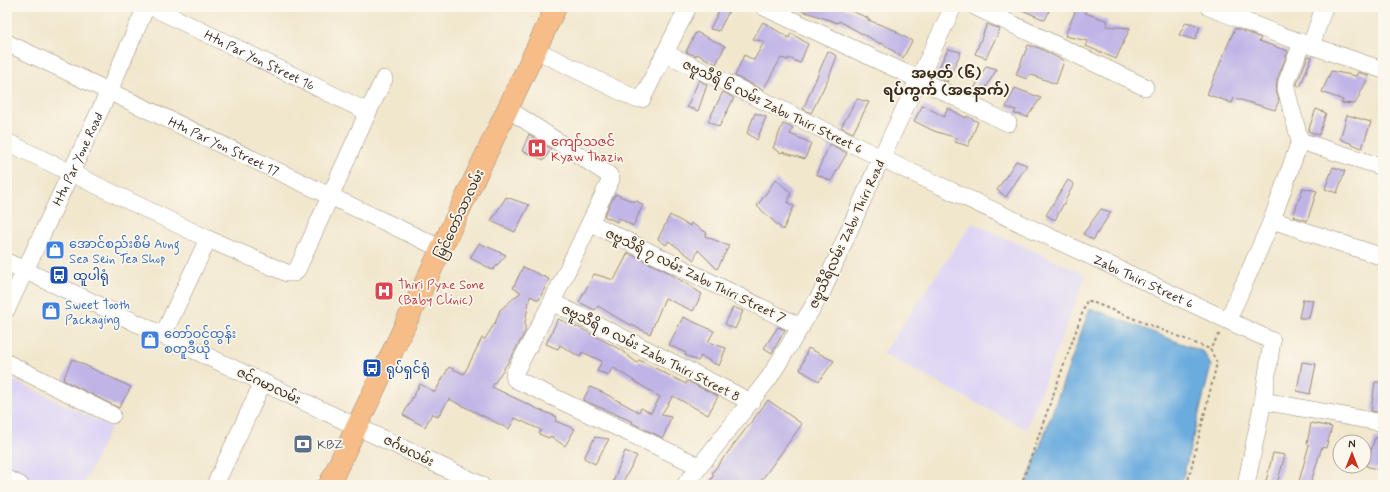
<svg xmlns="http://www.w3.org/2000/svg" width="1390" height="492" font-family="Mynerve,'Noto Sans Myanmar',sans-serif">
	<rect width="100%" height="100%" fill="#fbf7ec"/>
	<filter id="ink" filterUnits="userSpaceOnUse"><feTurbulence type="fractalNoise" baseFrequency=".025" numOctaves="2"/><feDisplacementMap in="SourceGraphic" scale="8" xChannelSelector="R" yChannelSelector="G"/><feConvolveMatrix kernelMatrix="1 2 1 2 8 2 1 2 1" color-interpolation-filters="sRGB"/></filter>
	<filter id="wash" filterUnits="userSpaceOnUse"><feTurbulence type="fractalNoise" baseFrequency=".012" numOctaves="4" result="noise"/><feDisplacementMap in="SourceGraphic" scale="16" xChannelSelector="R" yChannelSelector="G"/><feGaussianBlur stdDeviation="0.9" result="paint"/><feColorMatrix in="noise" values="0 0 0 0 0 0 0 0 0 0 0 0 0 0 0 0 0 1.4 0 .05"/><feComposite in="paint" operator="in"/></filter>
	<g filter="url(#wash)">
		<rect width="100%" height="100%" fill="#f1e7cd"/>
		<g fill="#ded5f5">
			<polygon points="972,223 1086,275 1026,429 883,354"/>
			<polygon points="7,377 111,427 83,485 40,485 7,469"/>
		</g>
		<polygon fill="#6aacde" stroke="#526b7e" points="1090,308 1204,352 1211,366 1181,485 1026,485"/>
		<g id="blocks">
			<g fill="#c0b4e7">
				<polygon points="721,7 731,7 719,31 710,29"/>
				<polygon points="797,7 842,7 868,18 868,20 897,31 896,32 912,41 903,58 882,43 881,44 839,21 838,23 797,9"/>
				<polygon points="1015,7 1051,7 1045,20"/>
				<polygon points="1077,7 1088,7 1085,13 1108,21 1106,26 1130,28 1116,59 1086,46 1088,41 1065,36"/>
				<polygon points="763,22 789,38 791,33 808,44 800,63 789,58 788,60 781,58 763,90 735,76 744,55 754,60 764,42 753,39"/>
				<polygon points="1186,22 1200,26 1195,40 1179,35"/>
				<polygon points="987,24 1000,29 986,58 975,54"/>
				<polygon points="1235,28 1261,38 1259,41 1288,51 1277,80 1276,91 1279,100 1275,110 1234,98 1232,103 1207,94"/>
				<polygon points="696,32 725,46 716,64 697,54 696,56 686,52"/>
				<polygon points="1028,45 1039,48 1064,61 1056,84 1029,74 1027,79 1016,75"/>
				<polygon points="948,49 961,52 947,82 935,76"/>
				<polygon points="828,51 837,56 829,77 811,113 803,109"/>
				<polygon points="1308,56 1312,57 1300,87 1297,85 1297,84"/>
				<polygon points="986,66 997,69 982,94 974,89"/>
				<polygon points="1331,71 1356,76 1358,72 1369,76 1355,104 1341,103 1343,100 1322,92"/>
				<polygon points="699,80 707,85 698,111 687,107"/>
				<polygon points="1015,88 1041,98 1027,117 1022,115 1014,114 1016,110 1006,107"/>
				<polygon points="723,92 734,98 719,127 708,121"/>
				<polygon points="857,99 869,102 853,133 841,127"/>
				<polygon points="923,105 944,117 948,108 966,118 967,116 978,122 968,146 955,142 957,138 934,131 914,121"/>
				<polygon points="1316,109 1326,113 1319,135 1308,131"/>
				<polygon points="755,113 766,117 757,140 747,133"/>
				<polygon points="1347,115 1371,122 1362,148 1340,139"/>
				<polygon points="783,124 793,128 790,134 811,143 805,159 782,152 781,153 773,148"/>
				<polygon points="529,134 551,149 544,160 522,151"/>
				<polygon points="830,144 847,153 831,181 816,174"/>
				<polygon points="1016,161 1027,165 1006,197 997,190"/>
				<polygon points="1333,167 1345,171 1337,193 1325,189"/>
				<polygon points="776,179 791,193 788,203 794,206 783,230 757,206"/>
				<polygon points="1068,180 1074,184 1055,220 1046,215"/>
				<polygon points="1303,188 1317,191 1307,221 1293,216"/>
				<polygon points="615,194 634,202 635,200 643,205 633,226 619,218 617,222 604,216"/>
				<polygon points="506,197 529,205 515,232 491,221"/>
				<polygon points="1101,209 1111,212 1093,240 1083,234"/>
				<polygon points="670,215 690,226 691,223 707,233 705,236 729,246 717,269 698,250 694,260 669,241 666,245 658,239"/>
				<polygon points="479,243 506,255 493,270 470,258"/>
				<polygon points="628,253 668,272 702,294 693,311 665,298 650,334 621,320 598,306 595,310 579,302 594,274 614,280"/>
				<polygon points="523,267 549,279 539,300 530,296 525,323 525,332 512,356 492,387 540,410 557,417 555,421 575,429 565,446 550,436 549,438 539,434 541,430 515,418 509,429 449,399 438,417 432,413 425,427 403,415 420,384 435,392 449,367 464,374 482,338 485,339 496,321 500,310 521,292 513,288"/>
				<polygon points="1303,299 1313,300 1309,318 1299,318"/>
				<polygon points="733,307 743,311 735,329 725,324"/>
				<polygon points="683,317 714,331 708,342 726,348 719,366 701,356 698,361 685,355 686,353 669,345"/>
				<polygon points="558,319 582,329 621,350 637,363 639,360 686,384 687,381 718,396 708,415 673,396 661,415 671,417 663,438 632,423 633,422 583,400 590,387 602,392 639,412 641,408 651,413 660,397 612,367 609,375 597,371 602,361 582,352 580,357 560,345 558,349 546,344"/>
				<polygon points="778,327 785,330 772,353 764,348"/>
				<polygon points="808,348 834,361 819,381 800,370"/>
				<polygon points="72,359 131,387 119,408 63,380"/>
				<polygon points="1302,362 1316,364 1310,394 1297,391"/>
				<polygon points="1375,382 1383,382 1383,397 1380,412 1371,411"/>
				<polygon points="768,400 802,424 758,485 707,485 714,475 712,473"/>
				<polygon points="1311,423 1332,427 1326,448 1322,447 1310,485 1298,485 1309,445 1307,444"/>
				<polygon points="595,437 609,439 595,464 584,458"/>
				<polygon points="1375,438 1383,439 1383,454 1380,470 1366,466"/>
				<polygon points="625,451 637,456 621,485 612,485"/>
				<polygon points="1273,453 1285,455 1277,484 1266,481"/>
			</g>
		</g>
	</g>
	<g filter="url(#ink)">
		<use href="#blocks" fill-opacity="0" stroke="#968876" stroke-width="1"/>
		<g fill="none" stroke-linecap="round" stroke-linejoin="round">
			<g stroke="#968876" stroke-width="18">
				<g id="minor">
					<path id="s1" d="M152,7L368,112"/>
					<polyline points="764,7 920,80 1008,123"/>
					<polyline points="976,7 1145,87"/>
					<polyline points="1209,7 1280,35 1383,70"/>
					<path id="s2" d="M7,43L442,249"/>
					<polyline points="1311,46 1324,7"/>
					<polyline points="536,50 636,99 642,99 688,7"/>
					<path id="s3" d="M665,53L881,158L1272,341L1263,401L1246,485"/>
					<polyline points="508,109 609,175 611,179 552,302 514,374 515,379 699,466"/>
					<polyline points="1300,141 1383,167"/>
					<polyline points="7,142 208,239 287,273 294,273 298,268 368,112 384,79"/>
					<polyline points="1272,220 1383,257"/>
					<polyline points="591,223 801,327"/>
					<polyline points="7,262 481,485"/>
					<polyline points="552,302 751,402"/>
					<path id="s4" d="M7,309L109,91L146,7"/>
					<polyline points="1228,320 1272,220 1300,141 1286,89 1287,81 1302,43"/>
					<polyline points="163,335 208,239"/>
					<polyline points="7,363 112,415"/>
					<polyline points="1263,401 1383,423"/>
					<polyline points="7,479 20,485"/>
					<polyline points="215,485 263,382"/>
					<polyline points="685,485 769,378 822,292 881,158 953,7"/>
				</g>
			</g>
			<g stroke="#968876" stroke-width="22">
				<polyline id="major" points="329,485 556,7"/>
			</g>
			<g stroke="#968876" stroke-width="2" stroke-dasharray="3 3" stroke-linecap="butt">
				<polyline points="1021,485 1087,300 1210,349"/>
				<polyline points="1187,485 1217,363 1210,349 1220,333"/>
			</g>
			<use href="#minor" stroke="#fff" stroke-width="17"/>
			<use href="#major" stroke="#f7bd88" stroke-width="21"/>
		</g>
	</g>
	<defs>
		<g id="hospital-square" transform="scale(1)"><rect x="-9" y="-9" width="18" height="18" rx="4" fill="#e0444e" stroke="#fbf7ec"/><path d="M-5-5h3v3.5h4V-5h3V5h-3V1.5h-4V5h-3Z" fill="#fff"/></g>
		<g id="shop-square" transform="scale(1)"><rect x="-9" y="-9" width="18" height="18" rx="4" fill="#3f7fe0" stroke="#fbf7ec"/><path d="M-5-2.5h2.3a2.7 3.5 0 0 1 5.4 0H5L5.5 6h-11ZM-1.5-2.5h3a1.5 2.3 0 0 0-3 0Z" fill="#fff"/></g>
		<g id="bus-square" transform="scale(1)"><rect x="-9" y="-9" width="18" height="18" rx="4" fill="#1a4fb4" stroke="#fbf7ec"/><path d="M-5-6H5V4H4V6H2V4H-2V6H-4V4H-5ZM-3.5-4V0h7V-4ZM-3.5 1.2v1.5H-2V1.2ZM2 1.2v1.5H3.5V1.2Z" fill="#fff"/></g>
		<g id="bank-square" transform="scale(1)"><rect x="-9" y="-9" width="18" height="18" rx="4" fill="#5c6f8a" stroke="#fbf7ec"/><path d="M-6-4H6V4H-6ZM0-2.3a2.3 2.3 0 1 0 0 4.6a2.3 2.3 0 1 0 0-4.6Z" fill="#fff"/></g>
	</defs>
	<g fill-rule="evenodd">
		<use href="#hospital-square" x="537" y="148"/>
		<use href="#shop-square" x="55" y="250"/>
		<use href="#bus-square" x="59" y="275"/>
		<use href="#hospital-square" x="384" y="291"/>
		<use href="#shop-square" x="51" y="311"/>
		<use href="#shop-square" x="150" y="340"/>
		<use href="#bus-square" x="372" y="368"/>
		<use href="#bank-square" x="303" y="444"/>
	</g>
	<g text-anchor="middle" stroke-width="3.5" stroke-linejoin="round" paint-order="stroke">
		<g font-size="13" fill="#3b2a1e" stroke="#fbf7ec">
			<text dy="5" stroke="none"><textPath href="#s1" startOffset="120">Htu Par Yon Street 16</textPath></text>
			<text transform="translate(773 106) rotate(26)" y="5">ဇဗူသီရိ ၆ လမ်း Zabu Thiri Street 6</text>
			<text dy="5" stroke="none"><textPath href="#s2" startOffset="240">Htu Par Yon Street 17</textPath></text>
			<text dy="5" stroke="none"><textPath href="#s4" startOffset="166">Htu Par Yone Road</textPath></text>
			<text transform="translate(459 214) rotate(-65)" y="5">မြင်တော်သာလမ်း</text>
			<text transform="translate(846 234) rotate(-65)" y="5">ဇဗူသီရိလမ်း Zabu Thiri Road</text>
			<text transform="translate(696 275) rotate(26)" y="5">ဇဗူသီရိ ၇ လမ်း Zabu Thiri Street 7</text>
			<text dy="5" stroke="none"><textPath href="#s3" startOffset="530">Zabu Thiri Street 6</textPath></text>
			<text transform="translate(651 352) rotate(27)" y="5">ဇဗူသီရိ ၈ လမ်း Zabu Thiri Street 8</text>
			<text transform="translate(269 385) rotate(25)" y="5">ဇင်ဂမာလမ်း</text>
			<text transform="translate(409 450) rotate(26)" y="5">ဇင်္ဂမလမ်း</text>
		</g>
		<g font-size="13" fill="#be3a42" stroke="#fbf7ec" text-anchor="start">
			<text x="551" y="146">ကျော်သဇင်<tspan x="551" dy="15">Kyaw Thazin</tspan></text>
			<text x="398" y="289">Thiri Pyae Sone<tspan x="398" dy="15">(Baby Clinic)</tspan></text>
		</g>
		<g font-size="13" fill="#366cbe" stroke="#fbf7ec" text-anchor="start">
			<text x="69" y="248">အောင်စည်းစိမ် Aung<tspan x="69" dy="15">Sea Sein Tea Shop</tspan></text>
			<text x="65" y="309">Sweet Tooth<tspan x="65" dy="15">Packaging</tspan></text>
			<text x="164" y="338">တော်ဝင်ထွန်း<tspan x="164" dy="15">စတူဒီယို</tspan></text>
		</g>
		<g font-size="13" fill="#164399" stroke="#fbf7ec" text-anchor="start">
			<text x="73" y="280">ထူပါရုံ</text>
			<text x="386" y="373">ရုပ်ရှင်ရုံ</text>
		</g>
		<g font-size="13" fill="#4e5e75" stroke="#fbf7ec" text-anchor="start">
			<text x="317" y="449">KBZ</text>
		</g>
		<g font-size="15" font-weight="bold" fill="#3b2a1e" stroke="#fbf7ec">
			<text x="946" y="78">အမှတ် (၆)<tspan x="946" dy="17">ရပ်ကွက် (အနောက်)</tspan></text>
		</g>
	</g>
	<rect width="1390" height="492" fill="none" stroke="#fbf7ec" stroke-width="24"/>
	<g transform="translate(1352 454)"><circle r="19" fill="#fbf7ec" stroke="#aea59a"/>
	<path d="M0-3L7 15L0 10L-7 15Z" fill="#c8321e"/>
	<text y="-6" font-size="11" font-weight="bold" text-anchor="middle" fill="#3b2a1e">N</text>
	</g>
</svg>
